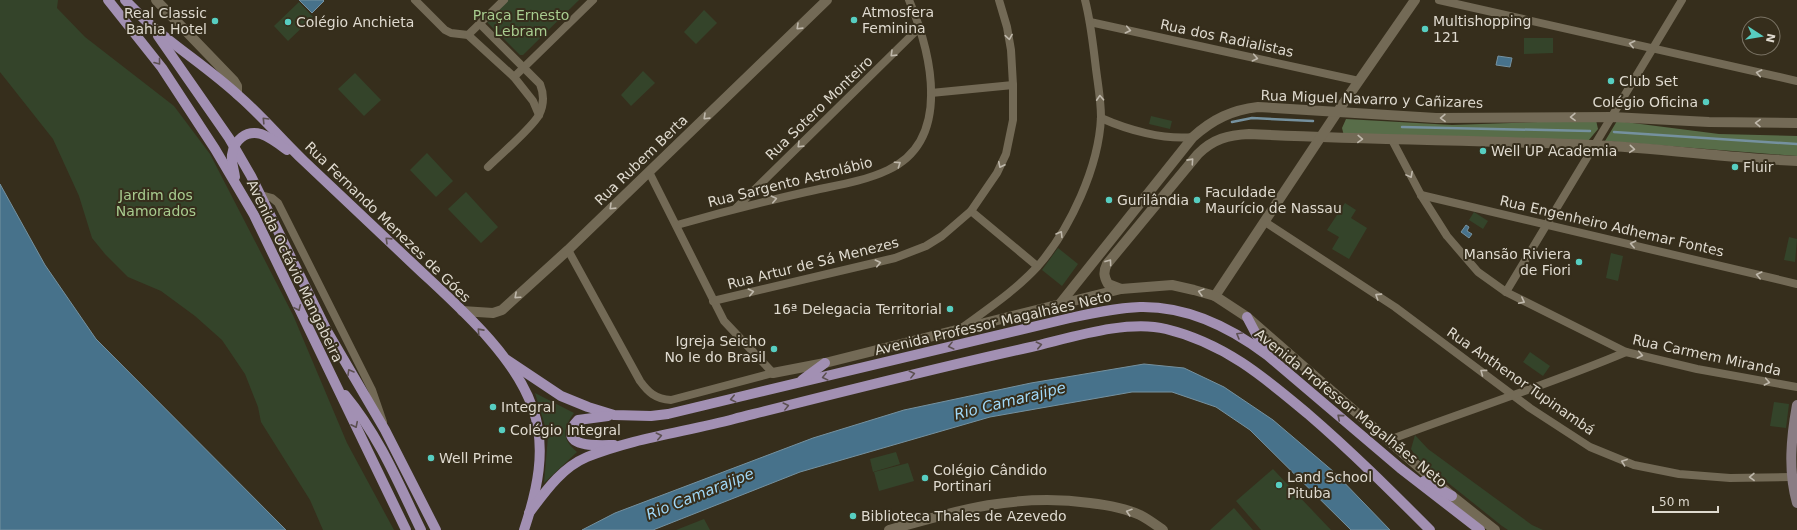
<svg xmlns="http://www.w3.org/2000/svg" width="1797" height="530" font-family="'DejaVu Sans',sans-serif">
	<rect width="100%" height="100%" fill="#362e1c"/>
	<g fill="#34442a">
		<polygon points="0,0 58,0 57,8 85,37 174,106 210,154 293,315 347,443 394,530 323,530 310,500 261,422 258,407 245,374 222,340 195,316 161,291 128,277 105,254 92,238 79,196 53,139 0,72"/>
		<polygon points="507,0 579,0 523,55 520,55 488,23 487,21"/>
		<polygon points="299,2 313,17 288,41 274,26"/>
		<polygon points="704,10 717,23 696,44 684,32"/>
		<polygon points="1524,38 1553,38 1553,53 1524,54"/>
		<polygon points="643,71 655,83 631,106 621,95"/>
		<polygon points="355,73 381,100 364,116 338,89"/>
		<polygon points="1151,116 1172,121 1170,129 1149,124"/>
		<polygon points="427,153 453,181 436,197 410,170"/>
		<polygon points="466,192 498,227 481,243 448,209"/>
		<polygon points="1345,203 1356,210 1351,218 1367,228 1349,259 1332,249 1339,237 1327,230"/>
		<polygon points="1474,212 1488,221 1483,229 1469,220"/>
		<polygon points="1789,237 1797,239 1795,262 1784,260"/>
		<polygon points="1058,248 1078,264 1062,286 1042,270"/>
		<polygon points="1611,253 1623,256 1618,281 1606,278"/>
		<polygon points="1530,352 1550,366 1543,376 1523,362"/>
		<path d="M535,393L574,413C562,429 562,439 577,452L544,483L548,436Z"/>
		<polygon points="1774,402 1789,404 1786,428 1770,426"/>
		<polygon points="1415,435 1428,449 1532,525 1543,530 1508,530 1502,526 1417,458 1411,449"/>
		<polygon points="896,452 900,464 873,472 870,459"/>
		<polygon points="908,463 914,481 879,491 874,472"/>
		<polygon points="1273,469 1331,530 1261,530 1236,501"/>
		<polygon points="1234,508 1253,530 1210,530"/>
		<polygon points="704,519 710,530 676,530"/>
	</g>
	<g fill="#586d49">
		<polygon points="1346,119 1452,125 1596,120 1598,129 1588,141 1344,136 1342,128"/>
		<polygon points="1617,121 1719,134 1797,136 1797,156 1605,141"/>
	</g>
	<g fill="#47728b" stroke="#75919f">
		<polygon points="299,0 323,0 324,1 312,13"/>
		<polygon points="1498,56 1512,58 1510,67 1496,65"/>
		<polygon points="0,184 45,265 96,339 286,530 0,530"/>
		<polygon points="1466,225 1469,227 1467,231 1472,234 1469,238 1461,232"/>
		<polygon points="1144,364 1184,368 1224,387 1273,420 1334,472 1390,530 1351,530 1250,430 1216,407 1172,392 1132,392 990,417 800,472 653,530 582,530 615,513 813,438 904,410 1031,383"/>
	</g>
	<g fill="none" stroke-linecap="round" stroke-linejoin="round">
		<g stroke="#75919f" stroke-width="2.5">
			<polyline points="1232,122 1252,118 1313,121"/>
			<polyline points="1402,127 1590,131"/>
			<polyline points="1614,132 1797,144"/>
		</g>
		<g stroke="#736a56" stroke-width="8">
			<polyline points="415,0 445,30 451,33 468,35 514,77 533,101 539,115"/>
			<polyline points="1439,0 1797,81"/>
			<polyline points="1090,22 1359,81"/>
			<path d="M480,24L540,84C544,94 544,105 539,115C531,129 501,154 488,167"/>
			<polyline points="468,35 504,0"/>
			<polyline points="514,77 593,0"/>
			<polyline points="931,93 1013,85"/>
			<path d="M1101,118C1128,130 1163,140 1193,137"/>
			<polyline points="1392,140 1421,195 1447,236 1478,272 1506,292 1626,352 1697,369 1797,387"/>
			<polyline points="649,172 724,321 773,373"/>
			<polyline points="261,195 272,198 278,203 372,390 383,422"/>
			<polyline points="1421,195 1797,284"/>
			<polyline points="736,208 920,27"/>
			<polyline points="971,211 1037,266"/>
			<polyline points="1265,222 1395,307 1530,408 1590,447 1634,465 1679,474 1730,478 1791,477"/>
			<path d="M677,225C719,213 762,202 806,192C832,186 863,182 888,170C953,140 931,52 909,0"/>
			<path d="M568,250L640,381C648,392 655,399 671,400L773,373"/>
			<polyline points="1506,292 1682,0"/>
			<polyline points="713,301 895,258 926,246 942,236 971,211 997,173 1006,154 1013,120 1013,85 1011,50 1007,27 999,0"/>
			<path d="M963,327C989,308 1016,290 1038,266C1070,229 1099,167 1101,117C1101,101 1098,85 1096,69C1093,45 1091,23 1085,0"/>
			<path d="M1389,440C1468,410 1548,385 1626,352"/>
		</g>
		<g stroke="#736a56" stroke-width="10">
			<polyline points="156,0 234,81 237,86 237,94"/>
			<path d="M1121,289L1108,284C1104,277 1103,272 1107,264L1198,154C1213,139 1228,135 1249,134C1363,140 1478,140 1592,145C1660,148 1728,158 1797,161"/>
			<polyline points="1215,296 1338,111 1415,0"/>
			<path d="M1059,305L1193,137C1213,119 1232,110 1258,107L1436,118L1612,117L1709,122L1797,123"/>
			<polyline points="462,311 493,313 502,310 568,250 827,0"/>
			<polyline points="773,373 825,363 1121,289 1172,285 1194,290 1215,296 1247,317 1452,496 1495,530"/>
			<path d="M889,530C958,510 1017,493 1090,503C1107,505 1125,508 1140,515C1148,519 1156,525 1163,530"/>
		</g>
		<path stroke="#8a7d84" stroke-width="10" d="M1797,405C1791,438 1788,471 1797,503"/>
		<g stroke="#a290b3" stroke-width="10">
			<polyline points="108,0 162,68 215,149 254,215 406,530"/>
			<path d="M125,0C134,9 143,19 153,27C181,51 212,71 239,96C262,116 282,140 304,161C340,195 376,229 412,263C454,303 514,353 533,409C547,449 537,491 524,530"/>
			<polyline points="158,36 229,138 251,176 327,331 385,430 436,530"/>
			<path d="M235,177C234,169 231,162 232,155C234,140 246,130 261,134C270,137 279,144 287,150"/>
			<polyline points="1247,317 1265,351"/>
			<path d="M507,360L561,396L588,407L614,415L651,416L668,414L747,395L1070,318C1093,313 1116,308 1140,307C1188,306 1230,327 1267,355L1400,468L1480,530"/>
			<polyline points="802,380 825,363"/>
			<path d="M345,395C379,436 398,482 421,530"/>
			<path d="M608,416L578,420C574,424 571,428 571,434C573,448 603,445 614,445"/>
			<polyline points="1424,481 1452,496"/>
			<path d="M529,513C545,492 561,468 587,457C634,438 685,432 734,419C833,394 931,369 1031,347C1070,338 1127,319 1166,329C1224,343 1264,377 1308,414C1351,451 1390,490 1430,530"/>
		</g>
	</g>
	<defs><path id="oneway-chevron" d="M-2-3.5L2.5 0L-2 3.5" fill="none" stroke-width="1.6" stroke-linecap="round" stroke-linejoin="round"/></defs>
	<g stroke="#bfb8ab">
		<use href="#oneway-chevron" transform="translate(799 27) rotate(136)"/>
		<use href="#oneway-chevron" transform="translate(1128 30) rotate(12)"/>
		<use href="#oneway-chevron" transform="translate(1009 37) rotate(81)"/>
		<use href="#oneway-chevron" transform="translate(1632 44) rotate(-167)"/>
		<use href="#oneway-chevron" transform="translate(893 54) rotate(136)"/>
		<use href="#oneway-chevron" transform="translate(1255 58) rotate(12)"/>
		<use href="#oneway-chevron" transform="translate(1759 73) rotate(-168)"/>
		<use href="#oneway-chevron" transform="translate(1100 98) rotate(-93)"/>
		<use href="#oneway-chevron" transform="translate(706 117) rotate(136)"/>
		<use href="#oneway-chevron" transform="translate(1573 117) rotate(179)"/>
		<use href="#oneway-chevron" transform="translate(1443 118) rotate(179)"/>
		<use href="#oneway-chevron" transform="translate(1758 123) rotate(-179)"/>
		<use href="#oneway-chevron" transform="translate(1360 139) rotate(2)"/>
		<use href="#oneway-chevron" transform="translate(800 145) rotate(136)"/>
		<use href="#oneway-chevron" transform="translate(1632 149) rotate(5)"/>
		<use href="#oneway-chevron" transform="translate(1191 161) rotate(-48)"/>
		<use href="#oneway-chevron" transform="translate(898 164) rotate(-34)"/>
		<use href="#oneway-chevron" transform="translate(1001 165) rotate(116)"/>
		<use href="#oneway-chevron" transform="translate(1410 175) rotate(62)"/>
		<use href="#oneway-chevron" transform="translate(774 199) rotate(-13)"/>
		<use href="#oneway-chevron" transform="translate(612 207) rotate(136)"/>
		<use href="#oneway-chevron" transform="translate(1060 234) rotate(-59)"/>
		<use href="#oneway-chevron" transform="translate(1633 244) rotate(-167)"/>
		<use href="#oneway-chevron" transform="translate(1109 262) rotate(-54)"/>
		<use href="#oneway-chevron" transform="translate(878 263) rotate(-13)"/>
		<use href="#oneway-chevron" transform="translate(1759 275) rotate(-166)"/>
		<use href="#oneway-chevron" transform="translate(751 292) rotate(-13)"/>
		<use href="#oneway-chevron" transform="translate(1201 292) rotate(-165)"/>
		<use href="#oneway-chevron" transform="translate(517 296) rotate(138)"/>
		<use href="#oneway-chevron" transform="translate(1378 296) rotate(-147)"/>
		<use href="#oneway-chevron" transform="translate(1522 301) rotate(27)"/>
		<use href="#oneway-chevron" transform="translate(1640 355) rotate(13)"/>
		<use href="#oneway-chevron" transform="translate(1483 372) rotate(-143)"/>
		<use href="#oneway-chevron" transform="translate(1767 382) rotate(11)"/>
		<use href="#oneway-chevron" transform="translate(1624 462) rotate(-160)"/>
		<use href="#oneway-chevron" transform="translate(1752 477) rotate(179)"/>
		<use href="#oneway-chevron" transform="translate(1129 512) rotate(-162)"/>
	</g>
	<g stroke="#5c5051">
		<use href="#oneway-chevron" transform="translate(158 62) rotate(52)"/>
		<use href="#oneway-chevron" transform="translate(265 120) rotate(-134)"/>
		<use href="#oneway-chevron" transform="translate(388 240) rotate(-136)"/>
		<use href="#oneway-chevron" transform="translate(298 308) rotate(65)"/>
		<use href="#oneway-chevron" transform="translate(480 331) rotate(-132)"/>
		<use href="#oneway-chevron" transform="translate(1239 335) rotate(-150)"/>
		<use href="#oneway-chevron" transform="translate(1039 345) rotate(-13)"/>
		<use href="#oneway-chevron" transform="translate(951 346) rotate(166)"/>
		<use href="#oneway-chevron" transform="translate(350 372) rotate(-120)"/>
		<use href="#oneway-chevron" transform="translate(912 374) rotate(-14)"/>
		<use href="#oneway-chevron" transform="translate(825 377) rotate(166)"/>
		<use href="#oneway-chevron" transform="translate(733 399) rotate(167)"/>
		<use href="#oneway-chevron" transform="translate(786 406) rotate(-14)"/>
		<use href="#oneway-chevron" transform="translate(1340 417) rotate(-140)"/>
		<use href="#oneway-chevron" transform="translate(355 425) rotate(64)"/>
		<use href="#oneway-chevron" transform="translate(659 436) rotate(-13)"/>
	</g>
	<g fill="#57cec1" stroke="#362e1c" stroke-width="1.5">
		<circle cx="854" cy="20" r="4"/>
		<circle cx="215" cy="21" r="4"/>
		<circle cx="288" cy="22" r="4"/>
		<circle cx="1425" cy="29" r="4"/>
		<circle cx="1611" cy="81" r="4"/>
		<circle cx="1706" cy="102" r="4"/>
		<circle cx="1483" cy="151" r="4"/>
		<circle cx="1735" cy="167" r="4"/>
		<circle cx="1109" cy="200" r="4"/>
		<circle cx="1197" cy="200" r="4"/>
		<circle cx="1579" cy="262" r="4"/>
		<circle cx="950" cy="309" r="4"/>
		<circle cx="774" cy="349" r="4"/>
		<circle cx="493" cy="407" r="4"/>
		<circle cx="502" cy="430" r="4"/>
		<circle cx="431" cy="458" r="4"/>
		<circle cx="925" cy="478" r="4"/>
		<circle cx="1279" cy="485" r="4"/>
		<circle cx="853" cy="516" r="4"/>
	</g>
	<g text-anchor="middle" stroke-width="4" stroke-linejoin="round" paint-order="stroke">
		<g font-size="14" fill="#dfdacf" stroke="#362e1c" text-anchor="start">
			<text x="862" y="17">Atmosfera<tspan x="862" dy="16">Feminina</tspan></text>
			<text x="207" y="18" text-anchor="end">Real Classic<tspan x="207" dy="16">Bahia Hotel</tspan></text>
			<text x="1433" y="26">Multishopping<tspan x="1433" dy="16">121</tspan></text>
			<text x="296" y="27">Colégio Anchieta</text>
			<text x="1619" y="86">Club Set</text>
			<text x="1698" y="107" text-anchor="end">Colégio Oficina</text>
			<text x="1491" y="156">Well UP Academia</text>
			<text x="1743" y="172">Fluir</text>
			<text x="1205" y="197">Faculdade<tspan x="1205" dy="16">Maurício de Nassau</tspan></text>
			<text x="1117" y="205">Gurilândia</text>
			<text x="1571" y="259" text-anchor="end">Mansão Riviera<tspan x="1571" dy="16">de Fiori</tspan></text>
			<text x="942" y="314" text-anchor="end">16ª Delegacia Territorial</text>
			<text x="766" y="346" text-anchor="end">Igreja Seicho<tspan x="766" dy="16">No Ie do Brasil</tspan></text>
			<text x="501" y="412">Integral</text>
			<text x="510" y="435">Colégio Integral</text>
			<text x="439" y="463">Well Prime</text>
			<text x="933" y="475">Colégio Cândido<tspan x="933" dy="16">Portinari</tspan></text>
			<text x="1287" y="482">Land School<tspan x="1287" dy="16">Pituba</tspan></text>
			<text x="861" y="521">Biblioteca Thales de Azevedo</text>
		</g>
		<g font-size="14" fill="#a8cc8f" stroke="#362e1c">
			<text x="521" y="20">Praça Ernesto<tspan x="521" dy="16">Lebram</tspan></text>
			<text x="156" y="200">Jardim dos<tspan x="156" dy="16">Namorados</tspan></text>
		</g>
		<g font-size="14" fill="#dfdacf" stroke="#362e1c">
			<text transform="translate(1227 38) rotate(12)" y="5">Rua dos Radialistas</text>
			<text transform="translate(1372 99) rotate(2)" y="5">Rua Miguel Navarro y Cañizares</text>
			<text transform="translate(819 108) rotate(-44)" y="5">Rua Sotero Monteiro</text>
			<text transform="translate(641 160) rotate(-44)" y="5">Rua Rubem Berta</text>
			<text transform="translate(790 182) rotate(-14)" y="5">Rua Sargento Astrolábio</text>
			<text transform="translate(388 222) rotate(44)" y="5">Rua Fernando Menezes de Góes</text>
			<text transform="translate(1612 226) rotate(13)" y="5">Rua Engenheiro Adhemar Fontes</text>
			<text transform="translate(813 263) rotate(-14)" y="5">Rua Artur de Sá Menezes</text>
			<text transform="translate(295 271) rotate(64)" y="5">Avenida Octávio Mangabeira</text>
			<text transform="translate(993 323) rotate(-13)" y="5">Avenida Professor Magalhães Neto</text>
			<text transform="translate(1707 355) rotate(12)" y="5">Rua Carmem Miranda</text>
			<text transform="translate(1521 381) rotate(35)" y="5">Rua Anthenor Tupinambá</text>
			<text transform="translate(1351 408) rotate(39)" y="5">Avenida Professor Magalhães Neto</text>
		</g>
		<g font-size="15" font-style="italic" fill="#a0d8f8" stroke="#362e1c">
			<text transform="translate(1010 401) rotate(-14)" y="5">Rio Camarajipe</text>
			<text transform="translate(700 494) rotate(-22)" y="5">Rio Camarajipe</text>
		</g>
	</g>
	<g transform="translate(1761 36) rotate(102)"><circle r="19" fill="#362e1c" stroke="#7a7364"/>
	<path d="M0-3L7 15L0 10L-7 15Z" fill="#57cec1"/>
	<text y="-6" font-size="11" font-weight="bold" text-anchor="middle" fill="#dfdacf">N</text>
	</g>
	<path d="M1653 506v6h65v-6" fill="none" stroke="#dfdacf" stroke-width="2"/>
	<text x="1659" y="506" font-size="12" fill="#dfdacf" stroke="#362e1c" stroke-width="3" paint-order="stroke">50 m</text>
</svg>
